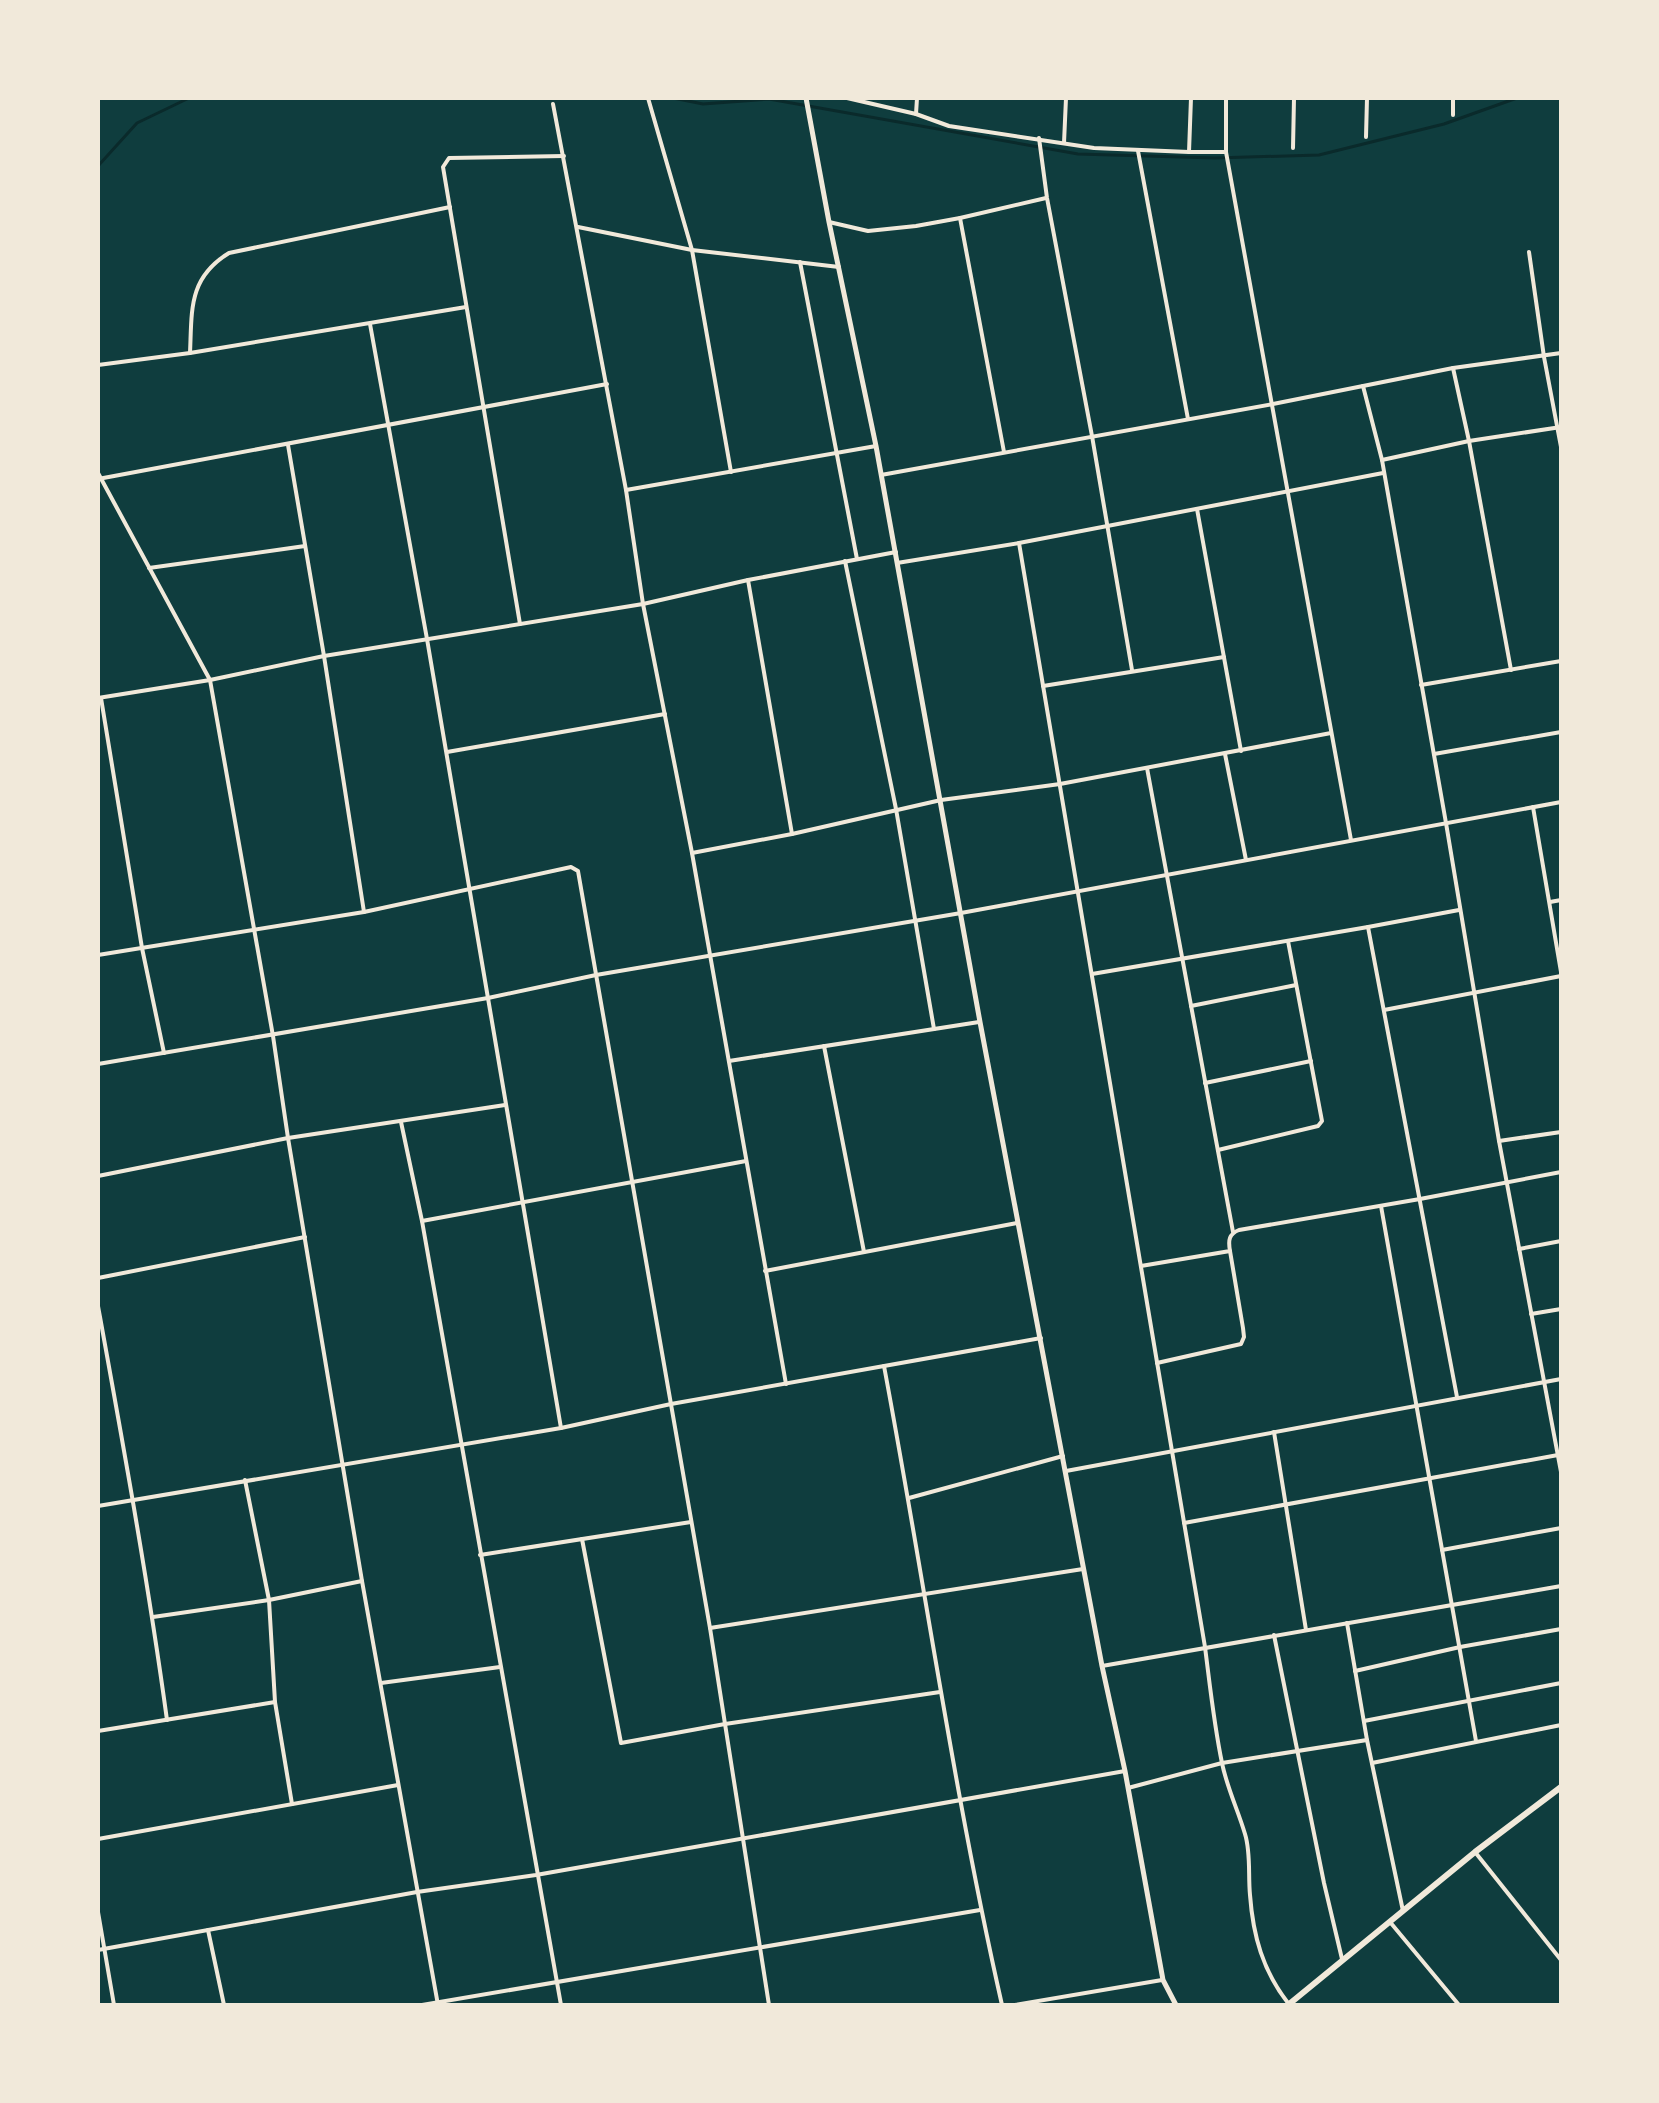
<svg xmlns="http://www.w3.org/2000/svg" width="1659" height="2103" font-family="Inter,sans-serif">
	<rect width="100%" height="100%" fill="#0f3d3e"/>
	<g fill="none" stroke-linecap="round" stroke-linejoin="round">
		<g stroke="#0a2a2b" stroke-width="3">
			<polyline points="673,98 703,104 769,99 1078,154 1215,158 1319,155 1444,124 1517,98"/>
			<polyline points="98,166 137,123 189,98"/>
		</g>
		<g stroke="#f1e9da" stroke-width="4">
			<polyline points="648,98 692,250 731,472"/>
			<polyline points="847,98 916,114 949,126 1094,148 1189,152 1226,152"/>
			<polyline points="1226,98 1226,152 1351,840"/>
			<polyline points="553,104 626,490 643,604 692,853 786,1384"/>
			<polyline points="916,114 917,98"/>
			<polyline points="1453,115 1453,98"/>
			<polyline points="1366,137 1367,98"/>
			<polyline points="1039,138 1047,198 1092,436 1132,670"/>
			<polyline points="1064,143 1066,98"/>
			<polyline points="1293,148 1294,98"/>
			<polyline points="1138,151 1188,419"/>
			<polyline points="1189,152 1191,98"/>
			<polyline points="960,218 1004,452"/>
			<polyline points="829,222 868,231 916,226 960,218 1046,198"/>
			<polyline points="578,227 692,250 839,267"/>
			<polyline points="1529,252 1544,357 1561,447"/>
			<polyline points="800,262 857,559"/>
			<polyline points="370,324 427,639 561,1428"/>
			<path d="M190,353C192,310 188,278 229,253L450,207"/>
			<polyline points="98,365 190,353 466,307"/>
			<polyline points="1453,368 1469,441 1511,670"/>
			<polyline points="1363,386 1382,460 1446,823 1499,1141 1561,1472"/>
			<polyline points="288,445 324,656 364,912"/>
			<polyline points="1382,460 1469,441 1561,427"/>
			<polyline points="98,473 210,680 273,1036 288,1138 362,1581 438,2005"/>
			<polyline points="881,475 1273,404 1453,368 1561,353"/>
			<polyline points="98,479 607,384"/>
			<polyline points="626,490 876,446"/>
			<polyline points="1197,509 1241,751"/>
			<path d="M1019,543L1205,1647C1210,1686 1214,1725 1222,1763C1227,1788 1238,1810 1245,1834C1251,1853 1248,1875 1250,1895C1253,1936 1263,1971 1288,2003"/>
			<polyline points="845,561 896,809 934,1029"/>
			<polyline points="897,563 1019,543 1383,473"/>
			<polyline points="149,568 305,546"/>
			<polyline points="748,580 792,834"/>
			<polyline points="520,624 443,167 449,158 564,156"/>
			<polyline points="1421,685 1561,661"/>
			<polyline points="1043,686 1224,657"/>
			<polyline points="98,698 210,680 324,656 643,604 748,580 896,552"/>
			<polyline points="101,698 142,948 164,1053"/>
			<polyline points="447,752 665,714"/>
			<polyline points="1225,754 1246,860"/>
			<polyline points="1434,754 1561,732"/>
			<polyline points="1147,768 1233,1232"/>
			<polyline points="1533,807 1561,972"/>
			<polyline points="692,853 792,834 941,800 1060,784 1331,733"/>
			<polyline points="1550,902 1561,900"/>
			<polyline points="1368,927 1457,1397"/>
			<polyline points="98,955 364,912 571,867 578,871 710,1628 769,2005"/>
			<polyline points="1092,974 1368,927 1459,910"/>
			<polyline points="1191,1006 1296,985"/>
			<polyline points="1384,1010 1561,976"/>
			<polyline points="824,1046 864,1252"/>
			<polyline points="729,1061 979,1022"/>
			<polyline points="98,1064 488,998 596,975 961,913 1561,802"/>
			<polyline points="1205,1083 1311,1061"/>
			<polyline points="401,1122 422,1221 561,2005"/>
			<polyline points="1499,1141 1561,1132"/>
			<polyline points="1218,1150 1318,1126 1322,1121 1288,941"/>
			<polyline points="98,1176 288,1138 505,1105"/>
			<polyline points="1381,1206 1476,1741"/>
			<polyline points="422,1221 746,1161"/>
			<polyline points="1519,1249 1561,1241"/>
			<path d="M1141,1266L1230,1251C1228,1240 1229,1234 1239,1230L1420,1199L1561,1172"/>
			<polyline points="765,1271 1017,1223"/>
			<polyline points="98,1278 305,1237"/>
			<path d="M98,1306C123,1444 148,1581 167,1720"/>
			<polyline points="1531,1314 1561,1309"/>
			<polyline points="1157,1363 1241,1344 1244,1337 1243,1328 1230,1251"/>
			<path d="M884,1366C924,1579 954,1794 1002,2005"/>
			<polyline points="1274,1432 1306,1630"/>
			<polyline points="1066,1471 1561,1379"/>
			<polyline points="245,1480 269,1600 275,1702 292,1804"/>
			<polyline points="909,1498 1063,1456"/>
			<polyline points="98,1506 561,1428 671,1404 1041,1338"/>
			<polyline points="1184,1523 1558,1455"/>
			<polyline points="582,1539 621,1743 725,1724 940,1692"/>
			<polyline points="1442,1550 1561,1528"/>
			<polyline points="480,1555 691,1522"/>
			<polyline points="153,1617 269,1600 362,1581"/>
			<polyline points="1347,1623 1367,1740 1403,1911"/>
			<polyline points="710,1628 1083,1569"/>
			<polyline points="1274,1635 1324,1883 1342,1959"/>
			<polyline points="1102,1666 1561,1586"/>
			<polyline points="1355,1671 1460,1647 1561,1629"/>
			<polyline points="381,1683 500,1667"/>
			<polyline points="1364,1721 1561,1683"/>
			<polyline points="98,1731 275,1702"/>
			<polyline points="1372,1763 1561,1725"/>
			<polyline points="1128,1788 1222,1763 1367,1740"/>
			<polyline points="98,1839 398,1785"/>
			<polyline points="1475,1852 1561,1960"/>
			<polyline points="98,1912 114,2005"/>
			<polyline points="1390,1922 1459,2005"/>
			<polyline points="208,1930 224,2005"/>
			<polyline points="98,1950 417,1892 536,1875 1125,1771"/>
			<polyline points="422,2005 980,1910"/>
			<polyline points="1015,2005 1162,1980"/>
		</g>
		<polyline stroke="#f1e9da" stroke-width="5" points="806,98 829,222 876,446 980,1022 1102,1666 1125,1771 1163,1980 1176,2005"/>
		<polyline stroke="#f1e9da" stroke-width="6" points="1288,2005 1475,1852 1561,1787"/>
	</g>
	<rect width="1659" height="2103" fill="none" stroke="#f1e9da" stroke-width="200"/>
</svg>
